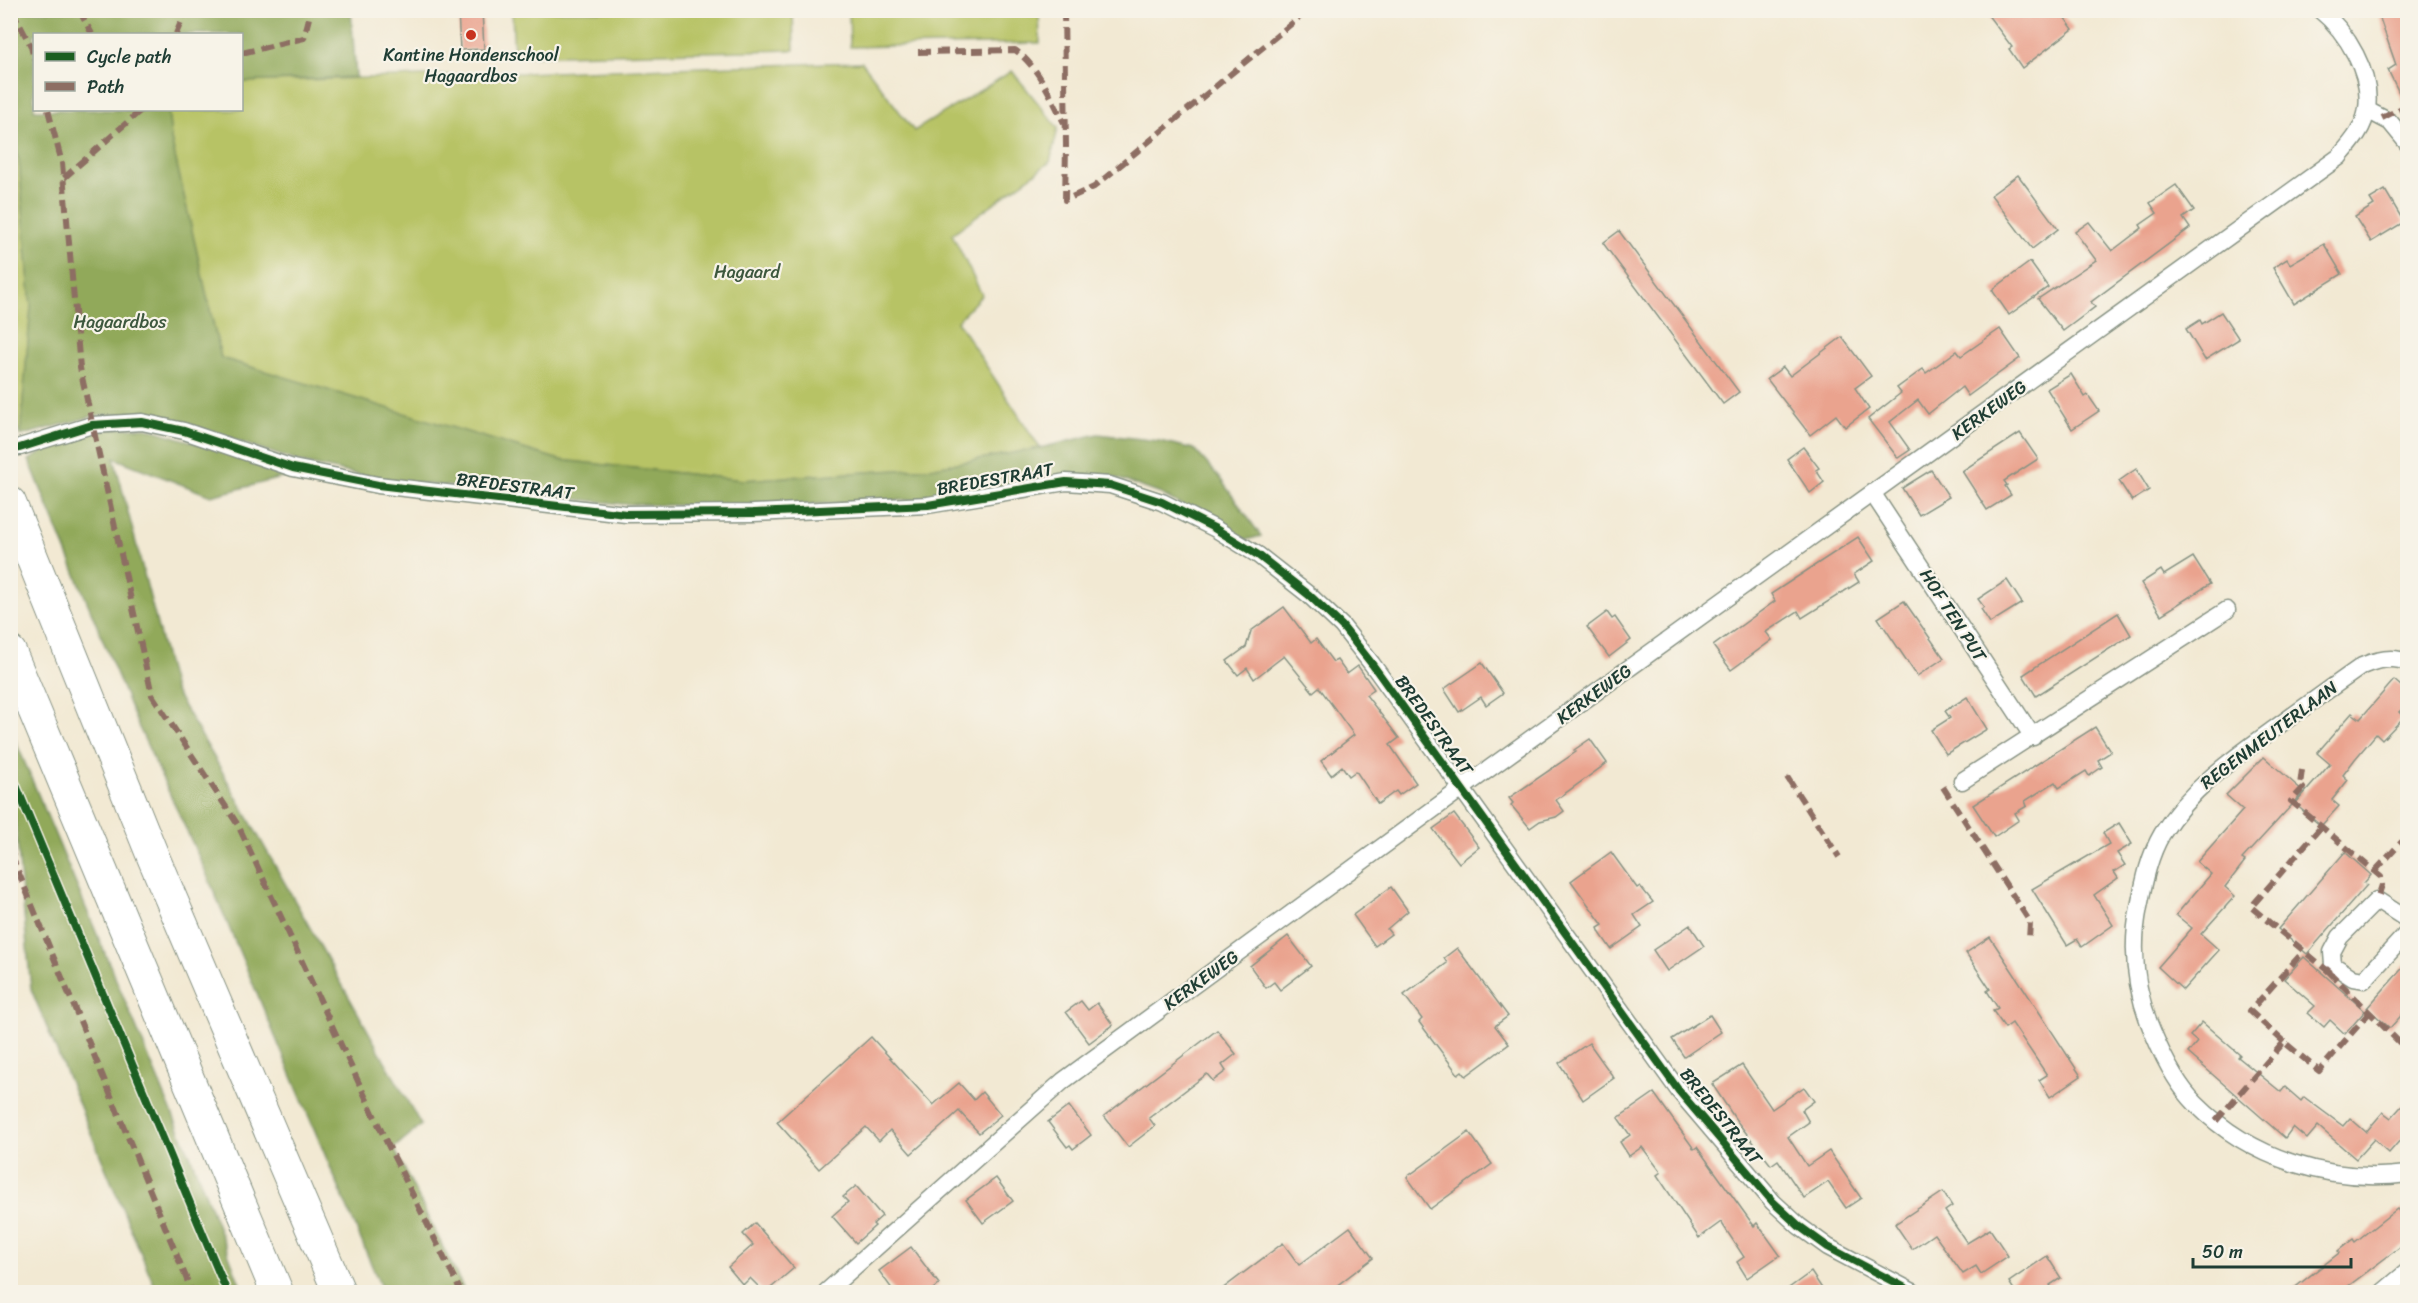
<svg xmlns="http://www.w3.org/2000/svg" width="2418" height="1303" font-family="Sriracha,sans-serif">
	<rect width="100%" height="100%" fill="#f7f3e8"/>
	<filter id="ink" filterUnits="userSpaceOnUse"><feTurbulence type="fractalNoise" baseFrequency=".0167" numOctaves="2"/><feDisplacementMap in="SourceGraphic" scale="12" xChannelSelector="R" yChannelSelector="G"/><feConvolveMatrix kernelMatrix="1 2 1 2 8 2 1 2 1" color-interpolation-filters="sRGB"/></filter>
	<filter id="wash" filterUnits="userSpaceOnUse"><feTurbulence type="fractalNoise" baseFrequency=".008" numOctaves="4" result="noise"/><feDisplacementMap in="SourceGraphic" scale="24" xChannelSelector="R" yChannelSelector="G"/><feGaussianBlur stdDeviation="1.35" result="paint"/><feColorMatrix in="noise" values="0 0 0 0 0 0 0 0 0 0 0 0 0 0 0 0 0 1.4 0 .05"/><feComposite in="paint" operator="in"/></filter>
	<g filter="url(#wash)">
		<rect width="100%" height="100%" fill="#f2e9d3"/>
		<g fill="#b7c365" stroke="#6b804c" stroke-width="1.5">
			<polygon points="512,11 793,11 794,50 514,56"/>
			<polygon points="849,11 1039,11 1040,43 850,47"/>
			<polygon points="862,62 914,131 1012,71 1058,128 1050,162 952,234 982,295 957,321 1040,448 930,468 743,480 560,460 221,358 171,139 168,110 242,110 242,82"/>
			<polygon points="10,136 19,160 31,307 20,436 10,411"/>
		</g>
		<g fill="#91a95a" stroke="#587347" stroke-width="1.5">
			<polygon points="10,11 351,11 356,77 242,82 242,34 34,34 34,110 168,110 171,139 221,358 560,460 743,480 930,468 1040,448 1098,434 1159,441 1194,449 1219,477 1261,536 1246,540 1161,494 1111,476 1063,476 929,499 752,507 623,504 378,479 300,462 187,424 134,414 97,415 20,436 31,307 19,160 11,136"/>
			<polygon points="118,428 147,428 297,474 211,496 114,458 174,690 215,759 421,1125 394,1148 465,1292 383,1292 204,868 136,721 29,460 66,438"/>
			<polygon points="11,730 197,1172 243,1292 157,1292 31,989 11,776"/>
		</g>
		<g id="blocks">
			<g fill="#eaa38e">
				<polygon points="458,10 482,10 484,49 460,50"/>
				<polygon points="1984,10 2059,10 2073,29 2022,68 2009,49 2012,47"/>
				<polygon points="2377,10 2408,10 2408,111 2388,70 2396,65"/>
				<polygon points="2018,175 2058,229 2032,249 1991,195"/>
				<polygon points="2176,185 2194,210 2183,218 2190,228 2091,302 2095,307 2063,331 2038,299 2096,260 2075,232 2089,222 2112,251 2142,228 2140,225 2157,213 2150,203"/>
				<polygon points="2385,190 2404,222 2371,242 2355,217 2374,205 2370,199"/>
				<polygon points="1619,231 1739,392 1723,404 1603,243"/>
				<polygon points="2324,244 2342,274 2294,304 2273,268 2287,259 2290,264"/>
				<polygon points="2030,262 2048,287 2009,315 1992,290"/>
				<polygon points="2221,312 2239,339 2205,360 2186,329 2200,320 2202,324"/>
				<polygon points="2000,329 2020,358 1968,396 1962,387 1928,414 1918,400 1890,422 1910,450 1898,458 1868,419 1901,393 1897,388 1923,369 1926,373 1957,351 1961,356"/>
				<polygon points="1842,337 1871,376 1855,388 1869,409 1845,427 1836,415 1810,435 1767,379 1783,367 1790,376"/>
				<polygon points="2071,374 2085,397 2088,395 2099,411 2072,429 2047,389"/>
				<polygon points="2020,433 2038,459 2004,481 2007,485 2005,486 2011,495 1987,510 1962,471"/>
				<polygon points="1803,447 1819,468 1816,470 1824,482 1810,493 1787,459"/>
				<polygon points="2136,469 2149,490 2132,501 2119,481"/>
				<polygon points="1931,470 1949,497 1919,515 1902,488"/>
				<polygon points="1858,537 1874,561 1854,574 1859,582 1802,618 1798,611 1766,632 1772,640 1731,670 1713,646 1775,601 1771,594"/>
				<polygon points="2193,557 2210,584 2161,615 2141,583 2161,570 2164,575"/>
				<polygon points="2007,580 2022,603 1990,623 1981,609 1984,607 1978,599"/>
				<polygon points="1904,601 1944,658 1917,676 1878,618"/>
				<polygon points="1284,607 1311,643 1316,639 1333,662 1337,660 1347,674 1358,666 1374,689 1366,695 1399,738 1390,745 1416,783 1399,795 1396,791 1378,804 1356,771 1349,776 1342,766 1331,775 1321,761 1354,735 1319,687 1313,692 1284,656 1254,679 1247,668 1238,675 1227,661 1246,647 1251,631"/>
				<polygon points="1607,612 1612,619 1615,617 1631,640 1609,657 1587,627"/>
				<polygon points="2118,613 2131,635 2036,696 2023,675"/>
				<polygon points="1482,663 1503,693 1486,705 1481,697 1459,712 1444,689"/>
				<polygon points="2394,680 2408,692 2408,703 2399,712 2404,717 2382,740 2376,734 2355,759 2343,775 2348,780 2332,800 2339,806 2321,826 2295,804 2330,764 2317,753 2352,713 2360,719"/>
				<polygon points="1967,697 1987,729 1946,754 1931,730 1950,718 1945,711"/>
				<polygon points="2095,727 2111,752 2098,760 2102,767 2089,776 2086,771 2059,788 2055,782 2025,801 2027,806 2015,813 2019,820 1994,837 1973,805"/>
				<polygon points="1590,739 1607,763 1556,800 1564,811 1556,817 1540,821 1530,828 1511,805 1513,803 1509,798 1576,752 1574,750"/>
				<polygon points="2264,757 2304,792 2242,859 2245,861 2225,887 2235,896 2201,934 2219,950 2183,990 2158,967 2192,928 2176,915 2211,874 2197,862 2243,810 2226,795"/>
				<polygon points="1454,814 1479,847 1459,863 1433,829"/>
				<polygon points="2119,823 2132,844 2117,853 2125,865 2114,872 2118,878 2094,895 2113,925 2082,947 2077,939 2067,945 2032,889 2109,844 2103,833"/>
				<polygon points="1611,852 1637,888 1640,886 1653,902 1634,915 1642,927 1611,949 1600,933 1598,928 1603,925 1571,881"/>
				<polygon points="2345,852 2371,875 2364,883 2367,885 2307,954 2278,929"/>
				<polygon points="1391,887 1408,911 1387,929 1391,934 1375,946 1353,915"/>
				<polygon points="1690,925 1704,946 1667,971 1653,950"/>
				<polygon points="1288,936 1311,966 1280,990 1274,982 1266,988 1250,966"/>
				<polygon points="1990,937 2081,1076 2050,1097 2039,1080 2047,1075 2012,1023 2005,1028 1993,1011 1998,1008 1987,991 1990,989 1966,953"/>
				<polygon points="1457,948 1508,1016 1495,1026 1509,1044 1466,1076 1462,1071 1458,1074 1419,1022 1422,1019 1404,995 1447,963 1444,958"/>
				<polygon points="2304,957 2365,1011 2345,1034 2330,1020 2324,1027 2308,1013 2315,1006 2284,979"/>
				<polygon points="2408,962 2408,1008 2390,1028 2367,1008"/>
				<polygon points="1081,1001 1088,1010 1097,1003 1113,1025 1089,1043 1066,1012"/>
				<polygon points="1710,1015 1721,1032 1684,1057 1672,1039"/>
				<polygon points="2202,1022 2240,1055 2238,1057 2281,1092 2285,1087 2301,1101 2304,1097 2343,1126 2350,1118 2366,1132 2383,1112 2391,1118 2408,1099 2408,1131 2389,1153 2374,1139 2356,1159 2318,1126 2307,1139 2293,1127 2285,1138 2188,1053 2197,1042 2190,1036"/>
				<polygon points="1217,1030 1236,1054 1222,1065 1226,1071 1213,1081 1207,1074 1149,1118 1155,1126 1128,1147 1104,1116"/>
				<polygon points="871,1037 933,1105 959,1083 974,1100 982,1092 1001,1115 979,1133 959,1111 911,1154 890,1130 879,1141 866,1127 819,1169 777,1122"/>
				<polygon points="1589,1043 1614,1078 1583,1100 1559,1063"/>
				<polygon points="1742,1065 1772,1109 1804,1087 1814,1101 1802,1110 1809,1122 1788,1137 1807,1166 1829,1151 1861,1198 1846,1208 1828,1182 1804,1198 1778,1160 1771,1165 1736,1120 1712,1084"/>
				<polygon points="1654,1093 1694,1149 1697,1147 1754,1226 1757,1223 1780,1255 1747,1278 1737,1262 1744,1257 1721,1222 1699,1238 1657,1175 1661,1172 1642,1147 1629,1156 1620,1142 1630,1135 1618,1118"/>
				<polygon points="1069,1106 1091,1135 1073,1149 1070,1145 1067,1147 1048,1122"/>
				<polygon points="1469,1132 1492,1164 1430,1209 1407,1177"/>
				<polygon points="996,1178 1013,1201 983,1223 966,1200"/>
				<polygon points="856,1186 882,1216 873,1224 875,1226 856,1243 832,1216 848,1202 843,1197"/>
				<polygon points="1943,1192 1952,1206 1945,1211 1967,1243 1990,1229 2008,1256 1981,1274 1976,1266 1963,1274 1934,1234 1912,1249 1895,1224"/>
				<polygon points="2408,1205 2408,1241 2339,1293 2288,1293 2339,1253 2338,1251 2353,1239 2355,1242 2397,1209 2399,1211"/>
				<polygon points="755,1223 794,1268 765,1293 750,1278 743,1285 728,1267 753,1245 743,1234"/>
				<polygon points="1350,1227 1373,1258 1327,1293 1217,1293 1283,1243 1299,1265"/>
				<polygon points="911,1247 939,1284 928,1293 895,1293 879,1271"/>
				<polygon points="2047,1256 2061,1278 2050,1285 2055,1293 2016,1293 2009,1282"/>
				<polygon points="1811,1272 1825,1293 1782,1293"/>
			</g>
		</g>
	</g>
	<g filter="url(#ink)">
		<use href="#blocks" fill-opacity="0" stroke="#889384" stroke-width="1.5"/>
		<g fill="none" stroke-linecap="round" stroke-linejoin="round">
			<g stroke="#889384" stroke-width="19">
				<g id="street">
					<polyline points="2367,110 2390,122 2408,144"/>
					<polyline points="20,447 92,425 142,422 184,431 293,468 378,485 626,514 753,513 928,505 1066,482 1110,485 1162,502 1214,528 1258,555 1309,595 1342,626 1372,664 1679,1091 1773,1202 1799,1226 1828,1247 1913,1292"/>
					<polyline points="1873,494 2033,737"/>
					<path d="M2408,663C2393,655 2376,660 2362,666C2332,687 2303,708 2274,729C2231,760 2190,789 2162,834C2149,856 2144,882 2139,907C2130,951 2136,994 2154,1035C2164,1059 2177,1085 2196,1104C2251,1159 2331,1184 2408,1174"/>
					<polyline points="1962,781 2227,610"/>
					<polyline points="2408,920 2377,900 2340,937 2332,952 2333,965 2353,978 2364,980 2408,932"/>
					<path d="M826,1292L1063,1081L1461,789L2339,157C2351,143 2364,129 2367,109C2372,74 2347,32 2320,10"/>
					<polyline points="2383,1292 2408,1271"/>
				</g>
			</g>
			<g stroke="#889384" stroke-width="34">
				<g id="highway">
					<polyline points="10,503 154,859 339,1292"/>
					<polyline points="10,652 277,1292"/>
				</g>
			</g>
			<use href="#street" stroke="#fff" stroke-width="16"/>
			<use href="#highway" stroke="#fff" stroke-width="32"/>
			<g stroke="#8d6e63" stroke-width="6" stroke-dasharray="12 6" stroke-linecap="butt">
				<polyline points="12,10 31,46 34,60"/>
				<polyline points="79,10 92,34"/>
				<polyline points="1064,10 1066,146 1065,200 1094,187 1308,10"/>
				<polyline points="176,34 186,10"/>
				<path d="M918,52L1015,50C1038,66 1052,99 1064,123"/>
				<polyline points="242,53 304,38 311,10"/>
				<polyline points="48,110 62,163 80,368 152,695 238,825 387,1143 461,1292"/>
				<polyline points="2382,118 2408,105"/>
				<polyline points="64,178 141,110"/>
				<polyline points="2302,770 2300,785 2303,788 2291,801 2381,877 2382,885 2377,900"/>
				<polyline points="1787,777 1839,857"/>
				<polyline points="1943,787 2030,922 2029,940"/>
				<polyline points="10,818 13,859 192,1292"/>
				<polyline points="2321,827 2251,907 2328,971 2333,965"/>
				<polyline points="2375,871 2408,835"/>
				<polyline points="2328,971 2408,1051"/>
				<polyline points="2284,1042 2250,1011 2303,952"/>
				<polyline points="2216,1121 2284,1042 2319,1071 2369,1013"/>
			</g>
			<g stroke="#f7f3e8" stroke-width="11">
				<g id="cycleway">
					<polyline points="10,451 92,425 142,422 184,431 293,468 378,485 626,514 753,513 928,505 1066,482 1110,485 1162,502 1214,528 1258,555 1309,595 1342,626 1372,664 1679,1091 1773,1202 1799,1226 1828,1247 1913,1292"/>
					<polyline points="10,771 227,1292"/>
				</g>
			</g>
			<use href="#cycleway" stroke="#1b5e20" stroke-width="8"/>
		</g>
	</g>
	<circle fill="#c8321e" stroke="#f7f3e8" stroke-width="2" cx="471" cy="35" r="6"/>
	<g text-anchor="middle" stroke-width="4.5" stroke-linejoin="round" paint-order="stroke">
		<g font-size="18" fill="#1f3d34" stroke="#f7f3e8">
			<text x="471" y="61">Kantine Hondenschool<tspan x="471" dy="21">Hagaardbos</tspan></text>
		</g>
		<g font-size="18" fill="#3d583e" stroke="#f7f3e8">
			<text x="747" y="278">Hagaard</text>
			<text x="120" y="328">Hagaardbos</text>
		</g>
		<g font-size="18" fill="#1f3d34" stroke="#f7f3e8">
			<text transform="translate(1989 410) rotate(-36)" y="6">KERKEWEG</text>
			<text transform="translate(995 479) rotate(-10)" y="6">BREDESTRAAT</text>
			<text transform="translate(515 486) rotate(7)" y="6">BREDESTRAAT</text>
			<text transform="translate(1953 615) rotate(57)" y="6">HOF TEN PUT</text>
			<text transform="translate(1594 694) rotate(-36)" y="6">KERKEWEG</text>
			<text transform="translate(1434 725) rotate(54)" y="6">BREDESTRAAT</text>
			<text transform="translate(2269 735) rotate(-37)" y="6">REGENMEUTERLAAN</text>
			<text transform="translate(1201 980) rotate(-36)" y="6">KERKEWEG</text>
			<text transform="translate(1721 1116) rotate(51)" y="6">BREDESTRAAT</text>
		</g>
	</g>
	<rect width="2418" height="1303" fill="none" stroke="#f7f3e8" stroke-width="36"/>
	<rect x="33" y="33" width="210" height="78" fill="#f7f3e8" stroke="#a1aaa0" stroke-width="1.5"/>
	<rect x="45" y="52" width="30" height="9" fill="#1b5e20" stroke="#a1aaa0" stroke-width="1.5"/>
	<text x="87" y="63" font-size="18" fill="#1f3d34">Cycle path</text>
	<rect x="45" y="82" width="30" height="9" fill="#8d6e63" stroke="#a1aaa0" stroke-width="1.5"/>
	<text x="87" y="93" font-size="18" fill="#1f3d34">Path</text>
	<path d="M2193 1258v9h158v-9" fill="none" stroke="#1f3d34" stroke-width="3"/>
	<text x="2202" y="1258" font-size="18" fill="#1f3d34" stroke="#f7f3e8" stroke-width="4.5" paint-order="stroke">50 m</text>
</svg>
